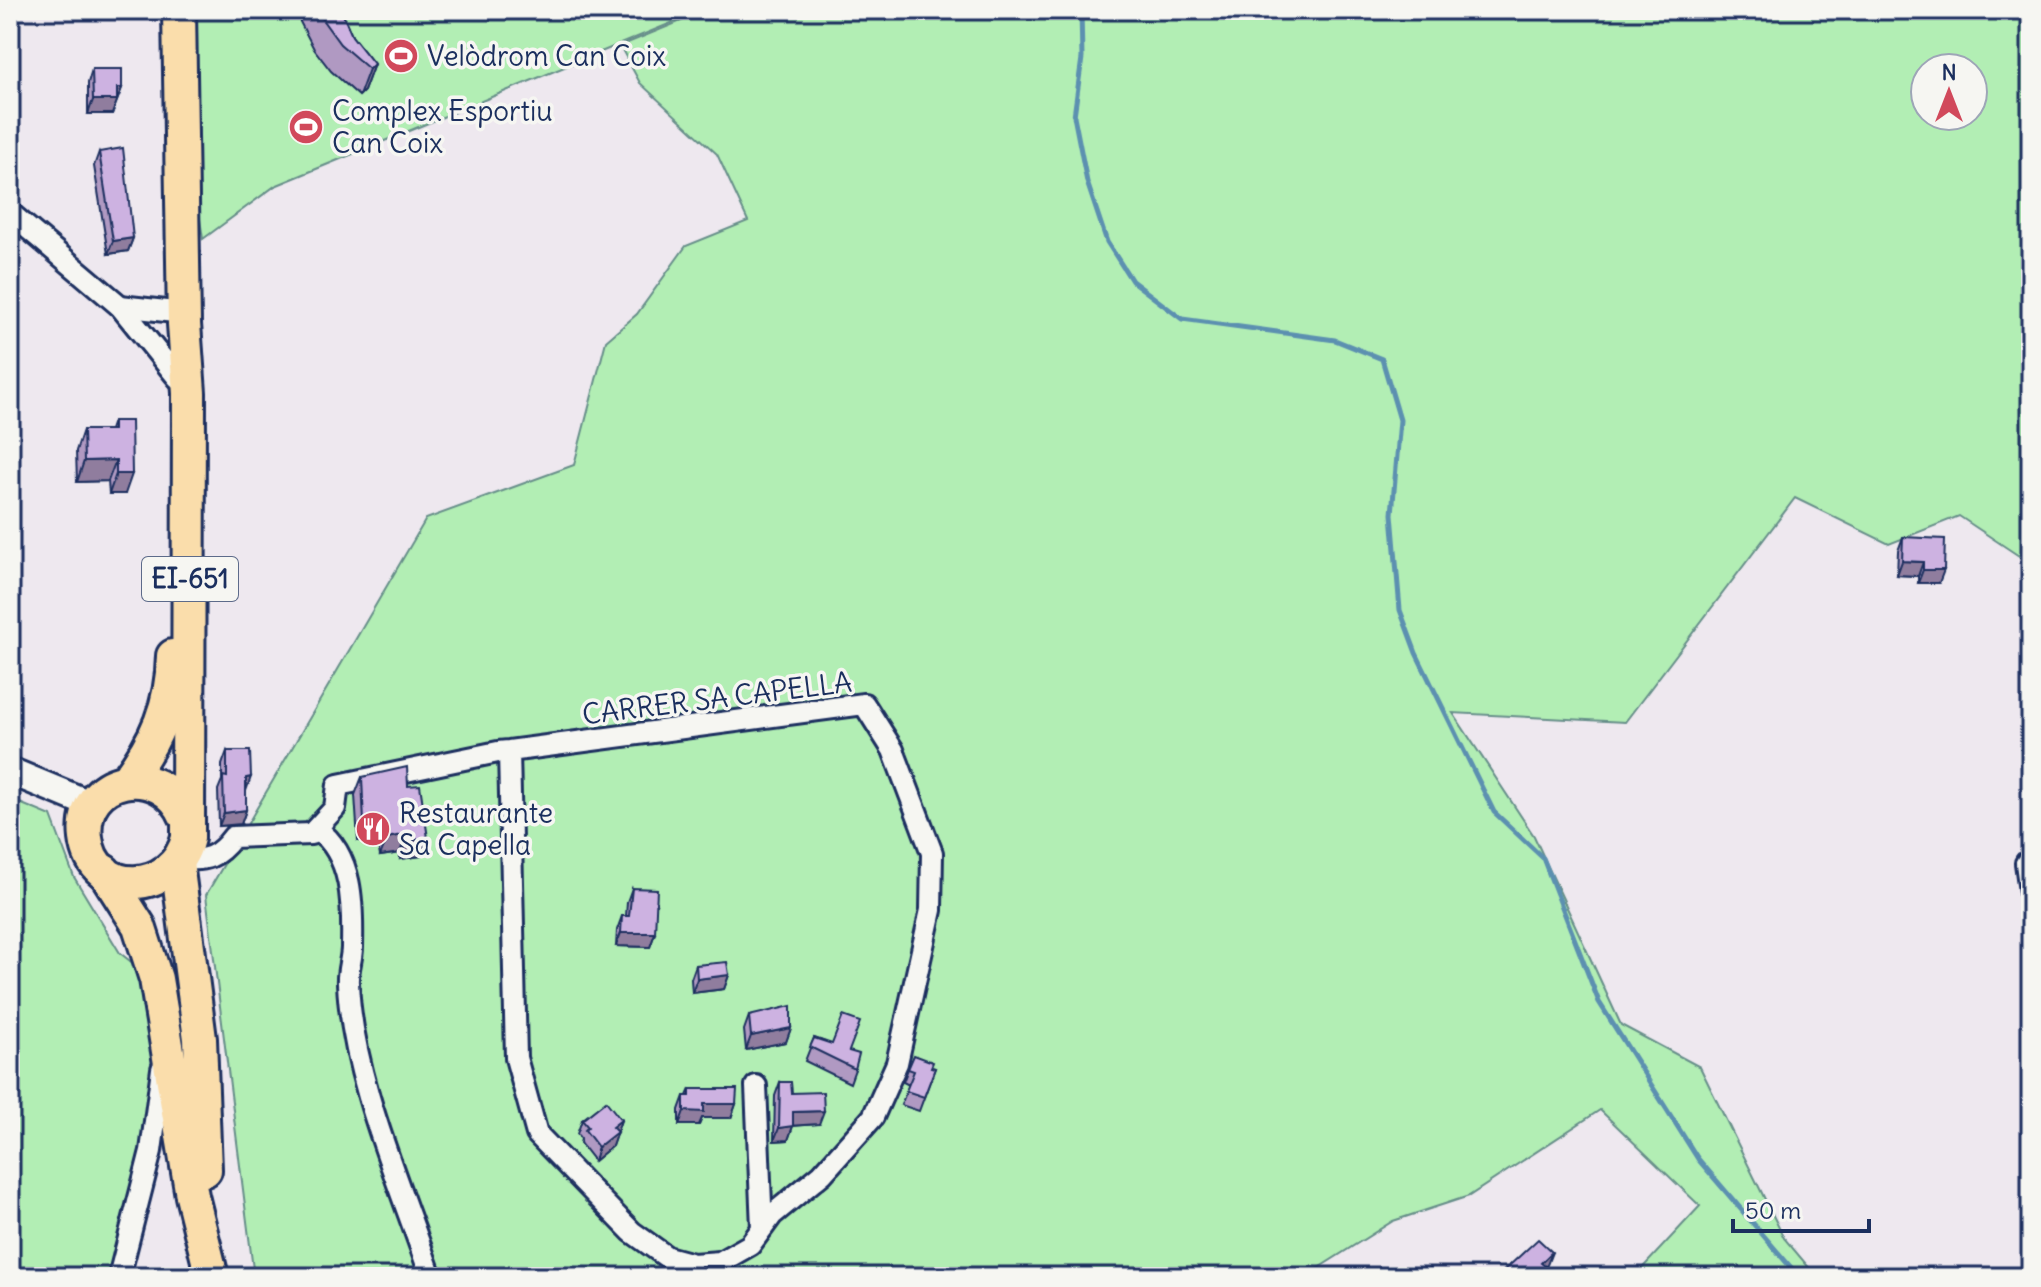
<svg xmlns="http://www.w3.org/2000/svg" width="2041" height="1287" font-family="Delius,sans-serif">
	<rect width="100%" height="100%" fill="#eee8ef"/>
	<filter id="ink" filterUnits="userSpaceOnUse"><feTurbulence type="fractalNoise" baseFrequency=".0125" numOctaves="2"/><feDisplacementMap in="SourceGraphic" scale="16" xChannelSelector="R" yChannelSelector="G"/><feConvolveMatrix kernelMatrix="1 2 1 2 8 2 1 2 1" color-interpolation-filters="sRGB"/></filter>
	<g filter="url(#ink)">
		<g fill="#b2eeb4" stroke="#668e89" stroke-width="2" fill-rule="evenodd">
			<polygon points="192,10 703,10 275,186 203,239 195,186"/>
			<path d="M708,10H2031V564L1959,516L1889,544L1795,498L1625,722L1453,713L1534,836L1621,1025L1700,1067L1784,1238L1817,1277H1634L1700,1206L1600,1110L1469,1196L1393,1221L1304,1277H254L206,895L426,519L574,465L606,341L637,314L686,246L748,221L717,154L640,83L620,46ZM1925,68H1973V116H1925Z"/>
			<polygon points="10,799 51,816 74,877 120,953 153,979 164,1052 114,1277 10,1277"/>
		</g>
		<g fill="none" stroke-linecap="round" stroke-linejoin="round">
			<polyline stroke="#5b90b0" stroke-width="5" points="1081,10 1082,58 1074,116 1087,182 1107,242 1132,281 1182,319 1335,340 1382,359 1400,420 1392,514 1400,610 1416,653 1494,812 1543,858 1599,1002 1698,1159 1799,1277"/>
			<g stroke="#1b2f5e" stroke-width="26">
				<g id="minor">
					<polyline points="10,213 120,306 178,378"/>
					<polyline points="120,306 184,313"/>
					<path d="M317,829C353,855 353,905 352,947C352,959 347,971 348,983C352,1078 401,1187 431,1277"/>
					<path d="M181,858C206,862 218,857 233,837L311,834L335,808L338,785L498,752L509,751L864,704L893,750L932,853L931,910L897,1063L873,1117L822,1174L772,1215L750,1245L720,1262L693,1264L667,1257L632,1232L537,1134L516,1058L509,751"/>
					<polyline points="2026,863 2031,899"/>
					<polyline points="756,1086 762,1228"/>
					<polyline points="119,1277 151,1151 162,1069"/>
				</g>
			</g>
			<g stroke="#1b2f5e" stroke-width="32">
				<polyline id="tertiary" points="10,771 92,805"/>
			</g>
			<g stroke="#1b2f5e" stroke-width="38">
				<g id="primary">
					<path d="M179,10L184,324L189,393L188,838C174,895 93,899 86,838C78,774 162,759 186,817"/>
					<path d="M126,781C156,742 172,705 173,656"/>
					<polyline points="177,863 200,1039 205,1170"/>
					<polyline points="104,871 139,926 156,979 192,1196 212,1277"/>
				</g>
			</g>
			<use href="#minor" stroke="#f6f6f2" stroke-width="20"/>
			<use href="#tertiary" stroke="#f6f6f2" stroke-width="26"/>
			<use href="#primary" stroke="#faddab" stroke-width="32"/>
		</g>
		<g fill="#b099c2" stroke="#1b2f5e" stroke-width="2">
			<polygon points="296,10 341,10 352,36 374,64 364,91 359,96 331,71 314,49 298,18"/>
			<polygon points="92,69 122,88 112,114 88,114 88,83"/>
			<polygon points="99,152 133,238 128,251 108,254 94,166"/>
			<polygon points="113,421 125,494 109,494 108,481 77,482 76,451 83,430 110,430"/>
			<polygon points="1903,537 1939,583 1918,583 1918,576 1897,575 1898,551"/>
			<polygon points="227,751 246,791 246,810 241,824 219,826 218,790 222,780 222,765"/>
			<polygon points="362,777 408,786 421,856 400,859 400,853 380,856 377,840 358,841 355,795"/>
			<polygon points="632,888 655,933 650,947 616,946 617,930 622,916 626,916 627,902"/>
			<polygon points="696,965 729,975 724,989 692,993 691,979"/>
			<polygon points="749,1016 791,1028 786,1042 746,1050 744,1030"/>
			<polygon points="814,1038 849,1051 855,1069 850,1083 805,1061"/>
			<polygon points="931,1067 935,1068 919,1111 901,1105 909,1085 903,1082 908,1069"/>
			<polygon points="780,1082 792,1093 819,1124 793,1126 788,1140 774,1141 775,1096"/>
			<polygon points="690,1089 736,1104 731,1118 702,1118 699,1125 679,1125 679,1110 684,1096 687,1096"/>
			<polygon points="582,1120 621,1120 612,1146 594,1161 580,1143 581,1139 577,1134"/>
		</g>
		<g fill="#907d9e" stroke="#1b2f5e" stroke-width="2">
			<polygon points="374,64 364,91 359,96 369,69"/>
			<polygon points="117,88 122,88 112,114 88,114 93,100"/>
			<polygon points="133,238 128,251 108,254 113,241"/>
			<polygon points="116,460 108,481 77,482 84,461"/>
			<polygon points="116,474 132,474 125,494 109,494"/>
			<polygon points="1902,561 1923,562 1918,576 1897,575"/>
			<polygon points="1923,570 1944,570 1939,583 1918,583"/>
			<polygon points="251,777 246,791 246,778"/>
			<polygon points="246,810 241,824 219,826 224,813"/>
			<polygon points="383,822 377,840 358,841 364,823"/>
			<polygon points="406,834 400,853 380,856 387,838"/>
			<polygon points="428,838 421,856 400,859 406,841"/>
			<polygon points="621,933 655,933 650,947 616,946"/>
			<polygon points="729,975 724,989 692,993 697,979"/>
			<polygon points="791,1028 786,1042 746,1050 751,1036"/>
			<polygon points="704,1104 736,1104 731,1118 702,1118 699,1125 679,1125 684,1111"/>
			<polygon points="824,1111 819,1124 788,1126 793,1112"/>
			<polygon points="621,1120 612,1146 594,1161 598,1147 612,1127"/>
			<polygon points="793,1126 788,1140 774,1141 779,1128"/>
			<polygon points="1552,1252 1547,1265 1536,1276 1541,1263"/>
		</g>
		<g fill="#cdb2e1" stroke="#1b2f5e" stroke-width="2">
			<polygon points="318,10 341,10 352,36 374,64 369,69 340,44 324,22"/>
			<polygon points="92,69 122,69 122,88 117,88 117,100 93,100"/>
			<polygon points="123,148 133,238 113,241 99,152"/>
			<polygon points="113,421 131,421 132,474 116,474 116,460 84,461 83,430 113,430"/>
			<polygon points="1903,537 1945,539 1944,570 1923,570 1923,562 1902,561"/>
			<polygon points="227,751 250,751 251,777 246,778 246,810 224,813 223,776 227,777"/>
			<polygon points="407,767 408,786 420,785 428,838 406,841 406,834 387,838 383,822 364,823 362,777"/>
			<polygon points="632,888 657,889 655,933 621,933 622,916 629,916"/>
			<polygon points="727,962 729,975 697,979 696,965"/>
			<polygon points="791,1006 791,1028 751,1036 749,1016"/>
			<polygon points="843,1016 860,1022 849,1051 859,1054 855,1069 810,1047 814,1038 832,1044"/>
			<polygon points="914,1055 933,1062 931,1067 935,1068 924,1097 906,1091 914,1071 908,1069"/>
			<polygon points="780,1082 791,1082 792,1093 823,1092 824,1111 793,1112 793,1126 779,1128"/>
			<polygon points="690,1089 737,1089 736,1104 704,1104 704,1112 684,1111 684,1096 690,1096"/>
			<polygon points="606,1101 621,1120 612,1127 617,1132 598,1147 585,1130 588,1127 582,1120"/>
			<polygon points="1538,1239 1552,1252 1541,1263 1559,1277 1497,1277"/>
			<rect x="701" y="1266" width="22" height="11"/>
			<polygon points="1430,1268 1436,1277 1414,1277"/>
			<polygon points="1391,1271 1395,1277 1381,1277"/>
		</g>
	</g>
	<defs>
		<g id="stadium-disc" transform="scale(1.8)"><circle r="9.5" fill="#d1495b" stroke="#f6f6f2"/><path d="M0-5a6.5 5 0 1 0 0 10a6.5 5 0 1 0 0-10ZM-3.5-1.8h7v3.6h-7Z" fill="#fff"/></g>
		<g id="restaurant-disc" transform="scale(1.8)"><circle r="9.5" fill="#d1495b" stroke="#f6f6f2"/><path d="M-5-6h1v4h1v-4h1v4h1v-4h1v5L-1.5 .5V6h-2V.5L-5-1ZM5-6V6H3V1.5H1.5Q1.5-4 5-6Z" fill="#fff"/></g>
	</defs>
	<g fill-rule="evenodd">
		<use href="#stadium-disc" x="401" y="56"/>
		<use href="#stadium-disc" x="306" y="127"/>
		<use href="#restaurant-disc" x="373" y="829"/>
	</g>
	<g text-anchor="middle" stroke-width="7" stroke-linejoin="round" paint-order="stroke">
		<rect fill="#f6f6f2" stroke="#5d6b8a" stroke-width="2" x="142" y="557" width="96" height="44" rx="6"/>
		<g font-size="26" font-weight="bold" fill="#1b2f5e">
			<text x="190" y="588">EI-651</text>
		</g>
		<g font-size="28" fill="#1b2f5e" stroke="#f6f6f2" text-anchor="start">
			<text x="427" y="66">Velòdrom Can Coix</text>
			<text x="332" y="121">Complex Esportiu<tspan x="332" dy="32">Can Coix</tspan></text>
			<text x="399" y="823">Restaurante<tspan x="399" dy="32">Sa Capella</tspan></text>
		</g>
		<g font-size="28" fill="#1b2f5e" stroke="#f6f6f2">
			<text transform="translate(717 698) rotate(-7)" y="10">CARRER SA CAPELLA</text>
		</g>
	</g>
	<rect width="2041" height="1287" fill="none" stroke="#f6f6f2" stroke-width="40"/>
	<rect x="20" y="20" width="2001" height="1247" fill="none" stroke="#1b2f5e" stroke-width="3" filter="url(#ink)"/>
	<g transform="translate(1949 92)"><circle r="38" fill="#f6f6f2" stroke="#9ea6b7" stroke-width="2"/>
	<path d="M0-6L14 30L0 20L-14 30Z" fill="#d1495b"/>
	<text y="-12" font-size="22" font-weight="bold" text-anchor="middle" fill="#1b2f5e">N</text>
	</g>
	<path d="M1733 1219v12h136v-12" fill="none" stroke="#1b2f5e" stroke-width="4"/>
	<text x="1745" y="1219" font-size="24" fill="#1b2f5e" stroke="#f6f6f2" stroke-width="6" paint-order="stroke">50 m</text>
</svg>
